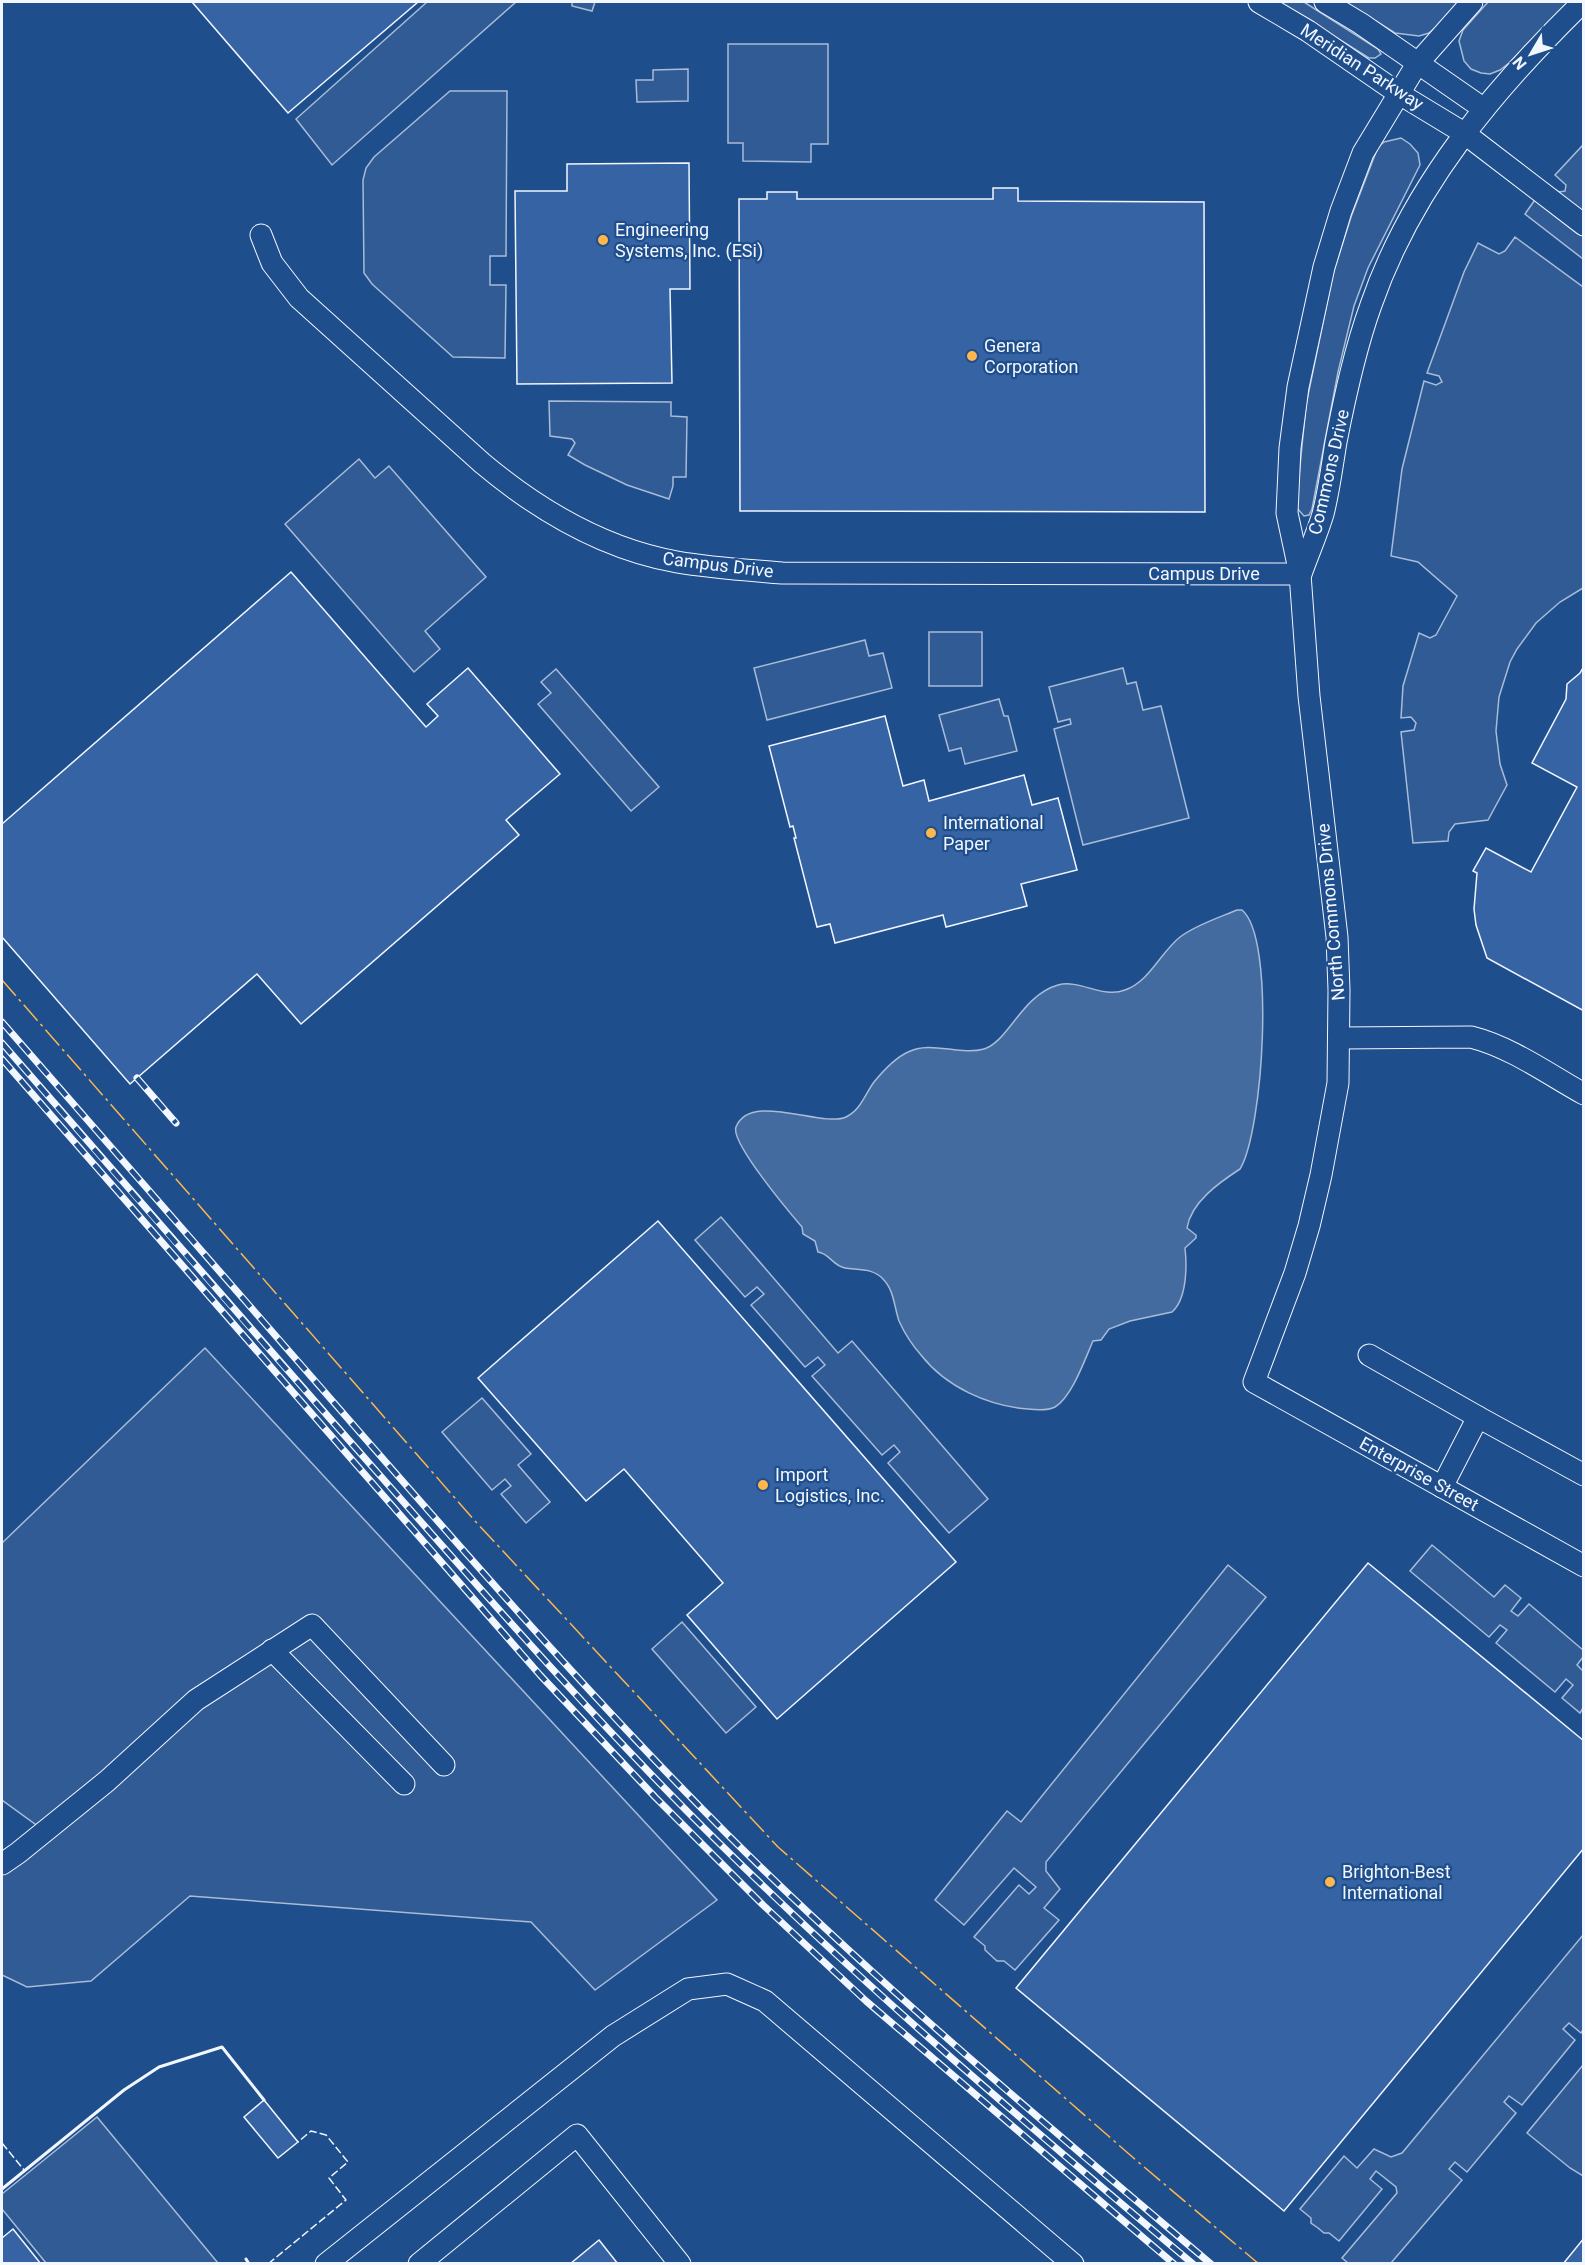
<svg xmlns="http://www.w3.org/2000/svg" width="1585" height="2265" font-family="Roboto,sans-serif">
	<rect width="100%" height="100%" fill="#1f4e8c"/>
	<g fill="#305b95" stroke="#a8bbd7" stroke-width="1.5">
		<polygon points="427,2 516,2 332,165 296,119"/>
		<polygon points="572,2 595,2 592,11 572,6"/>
		<polygon points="1279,2 1304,2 1378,49 1381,54 1375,58 1369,58"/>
		<polygon points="1345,2 1459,2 1437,26 1429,33 1419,36 1395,33"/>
		<polygon points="1488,2 1569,2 1509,63 1500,70 1490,74 1481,73 1471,69 1464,61 1459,41 1463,30"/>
		<polygon points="728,44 828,44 828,144 811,144 811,162 743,161 743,143 728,143"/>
		<polygon points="688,69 688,101 637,102 636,80 653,80 653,70"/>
		<polygon points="450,91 507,91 506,256 490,256 490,285 506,285 505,358 453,357 372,284 364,273 363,180 366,168 374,157"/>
		<polygon points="1401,138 1410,144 1418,153 1420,165 1368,268 1354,306 1338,372 1312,509 1309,515 1304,516 1296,507 1306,405 1333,274 1351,217 1378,147 1384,142"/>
		<polygon points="1583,145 1583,259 1525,214 1546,184 1559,192 1565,191 1566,185 1555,175"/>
		<polygon points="1515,237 1583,287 1583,588 1560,602 1536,623 1517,649 1510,662 1499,697 1496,731 1500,764 1507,785 1488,820 1455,824 1449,832 1448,841 1413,843 1401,732 1414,730 1416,723 1411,717 1401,718 1403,686 1419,633 1430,638 1436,635 1457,596 1418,562 1391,556 1402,469 1424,381 1436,385 1442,382 1439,376 1427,373 1464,272 1478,243 1499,254 1505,251"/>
		<polygon points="549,401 671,402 671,416 687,417 686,477 673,477 673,486 669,499 627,485 585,465 568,455 575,443 572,439 550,436"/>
		<polygon points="359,459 375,478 389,466 486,577 425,631 440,649 414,672 285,524"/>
		<rect x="929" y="632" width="53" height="54"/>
		<polygon points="865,640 869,656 883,653 892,688 767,720 754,668"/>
		<polygon points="1123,668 1127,684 1136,682 1143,710 1161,706 1189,818 1083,845 1054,729 1071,724 1070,719 1058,722 1049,687"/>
		<polygon points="556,669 659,787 631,811 538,704 551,693 541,682"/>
		<polygon points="999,699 1004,716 1008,716 1017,751 965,764 961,748 949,751 939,715"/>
		<polygon points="721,1217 838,1353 852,1341 988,1499 949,1533 888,1463 900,1452 894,1445 882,1455 812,1376 825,1365 818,1357 805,1367 751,1305 764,1294 757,1287 745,1297 695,1240"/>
		<polygon points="205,1348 717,1900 595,1990 531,1922 190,1896 91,1981 27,1987 2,1975 2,1869 50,1835 2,1800 2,1543"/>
		<polygon points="482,1398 531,1454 518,1465 550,1502 526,1523 501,1494 511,1486 505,1479 492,1490 442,1432"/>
		<polygon points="1432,1545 1494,1597 1505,1585 1521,1598 1511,1611 1518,1616 1529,1604 1583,1650 1583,1657 1577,1665 1583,1671 1583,1708 1580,1713 1562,1698 1573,1685 1566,1679 1555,1692 1496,1643 1507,1630 1500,1625 1489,1637 1410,1571"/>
		<polygon points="1228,1565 1266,1597 1046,1862 1046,1871 1060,1889 1044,1908 1059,1920 1015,1970 1004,1961 997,1961 985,1950 985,1946 974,1937 1019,1885 1029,1894 1036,1887 1014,1868 964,1925 935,1900 1007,1811 1021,1822"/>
		<polygon points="682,1622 756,1707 726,1733 652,1649"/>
		<polygon points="1583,1935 1583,2030 1581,2033 1569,2023 1563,2029 1575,2040 1522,2105 1509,2096 1504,2102 1516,2113 1467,2172 1455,2162 1449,2169 1462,2180 1391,2263 1348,2263 1342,2258 1397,2193 1396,2187 1376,2171 1370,2179 1382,2189 1339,2241 1329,2233 1324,2233 1318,2228 1311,2223 1311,2218 1300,2209 1344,2156 1357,2168 1374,2149 1391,2157 1402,2153"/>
		<polygon points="1583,2065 1583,2176 1570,2168 1527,2133"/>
		<polygon points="97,2117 218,2263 46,2263 2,2209 2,2194"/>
	</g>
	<path fill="#446ba0" stroke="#a8bbd7" stroke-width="1.5" d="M1237,910H1242C1276,938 1263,1132 1240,1169C1220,1182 1191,1202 1187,1228L1196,1235V1238L1185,1248C1187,1266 1187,1299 1172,1312L1130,1321L1109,1329L1101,1340L1093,1341C1085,1359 1072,1397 1055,1407C1047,1411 1036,1410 1028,1409C988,1406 946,1387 921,1355C913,1346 904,1332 899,1321C894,1306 894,1290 883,1279C873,1268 858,1270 845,1268C833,1266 829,1253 818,1252L815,1241L803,1234L802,1227C790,1213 730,1142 736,1127C750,1091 822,1128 846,1117C861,1110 865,1094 874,1082C883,1071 895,1058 908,1052C931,1040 959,1056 984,1049C1008,1042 1022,995 1058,985C1080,979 1103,999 1125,990C1150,981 1160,953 1180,937C1196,925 1218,918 1237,910Z"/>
	<g fill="#3563a3" stroke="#f2f6ff" stroke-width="1.5">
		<polygon points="192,2 418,2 288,113"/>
		<polygon points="689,163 690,289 670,289 672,383 517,384 515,191 567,191 567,164"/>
		<polygon points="993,188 1018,188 1018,201 1204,202 1205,512 740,511 739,199 767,199 767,192 797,192 797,199 993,199"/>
		<polygon points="291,572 426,727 438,716 427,704 468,668 560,774 506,820 519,835 301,1024 257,974 130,1084 2,937 2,824"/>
		<polygon points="1584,666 1584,1011 1487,958 1476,925 1474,909 1477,873 1473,871 1486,848 1531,872 1577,787 1532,763 1566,699 1567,684 1580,673"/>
		<polygon points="885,716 903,786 924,780 929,801 1024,775 1032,805 1058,798 1077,870 1021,884 1027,906 946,927 943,915 835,943 830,924 817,927 794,838 796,838 793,826 790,827 769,746"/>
		<polygon points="658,1221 956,1562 777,1719 687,1615 723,1583 624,1469 586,1501 478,1378"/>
		<polygon points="1368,1563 1584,1741 1584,1848 1284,2211 1016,1988"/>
		<polygon points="264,2100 298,2142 278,2158 244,2117"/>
		<polygon points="13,2229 41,2264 2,2264 2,2238"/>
		<polygon points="1584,2238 1584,2264 1563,2264"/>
		<polygon points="599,2240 618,2264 570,2264"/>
	</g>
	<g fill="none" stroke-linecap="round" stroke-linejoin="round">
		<g stroke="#f2f6ff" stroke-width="23">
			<g id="minor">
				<polyline points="1259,2 1308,31 1398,93 1464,133 1584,225"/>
				<polyline points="1325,2 1360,23 1484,109"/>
				<polyline points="1472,2 1417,64 1363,153 1341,211 1324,267 1298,387 1290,448 1287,513 1300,574 1309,696 1337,937 1339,990 1338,1083 1321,1175 1309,1226 1295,1273 1254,1382 1584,1566"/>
				<path d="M261,235L272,263L299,298L482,463C538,510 604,549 677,562C712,568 747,570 782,573L1300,574"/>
				<path d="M1301,574C1308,554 1317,534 1323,514C1329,491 1332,466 1336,442C1345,396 1355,349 1371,305C1412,186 1495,88 1583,2"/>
				<path d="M1339,1038L1471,1037C1511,1047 1548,1074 1584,1094"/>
				<polyline points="1369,1355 1478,1417"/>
				<polyline points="1442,1487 1478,1417 1584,1475"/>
				<polyline points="272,1650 404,1784"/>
				<polyline points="2,1864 18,1853 107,1781 196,1700 312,1625 444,1765"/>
				<polyline points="326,2264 613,2036 688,1989 727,1984 765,2001 1073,2264"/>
				<polyline points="419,2264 577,2135 680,2264"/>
			</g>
		</g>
		<use href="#minor" stroke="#1f4e8c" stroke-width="21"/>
		<g stroke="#f2f6ff" stroke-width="7">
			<g id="rail">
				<path d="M2,1022C122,1160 243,1298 363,1436C482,1572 601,1708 728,1835C881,1987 1047,2125 1211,2264"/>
				<path d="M2,1043C131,1192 261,1341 392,1489C498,1609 603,1729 718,1842C869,1991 1030,2127 1193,2264"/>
				<polyline points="2,1059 540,1675 655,1797 763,1905 866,2001 1174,2264"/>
				<polyline points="137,1078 176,1123"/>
			</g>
		</g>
		<use href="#rail" stroke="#1f4e8c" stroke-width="4.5" stroke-dasharray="14" stroke-linecap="butt"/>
		<g stroke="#f2f6ff" stroke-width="1.5" stroke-dasharray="8 3" stroke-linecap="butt">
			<polyline points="2,2143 24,2170"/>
			<polyline points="268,2264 346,2200 329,2178 348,2162 326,2135 311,2131 298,2142"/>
		</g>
		<g stroke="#f2f6ff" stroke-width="3">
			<polyline points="2,2189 124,2090 159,2067 222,2047 264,2100"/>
			<polyline points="246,2259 249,2264"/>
		</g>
		<polyline stroke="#ffb74d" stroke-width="1.5" stroke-dasharray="21 4.5 3 4.5" stroke-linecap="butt" points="2,980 475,1521 778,1847 1137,2161 1259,2264"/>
	</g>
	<g fill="#ffb74d" stroke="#1f4e8c" stroke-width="2">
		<circle cx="603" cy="240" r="6"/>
		<circle cx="972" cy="356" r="6"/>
		<circle cx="931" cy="833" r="6"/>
		<circle cx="763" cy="1485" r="6"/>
		<circle cx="1330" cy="1882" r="6"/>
	</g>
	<g text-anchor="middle" stroke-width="4.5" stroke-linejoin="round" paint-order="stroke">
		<g font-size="18" fill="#f2f6ff" stroke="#1f4e8c">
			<text transform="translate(1362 67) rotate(33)" y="6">Meridian Parkway</text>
			<text transform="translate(1329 472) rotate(-77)" y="6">Commons Drive</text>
			<text transform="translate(718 565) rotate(7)" y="6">Campus Drive</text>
			<text x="1204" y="580">Campus Drive</text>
			<text transform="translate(1331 912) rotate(-95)" y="6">North Commons Drive</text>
			<text transform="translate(1419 1474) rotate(29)" y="6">Enterprise Street</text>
		</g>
		<g font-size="18" fill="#f2f6ff" stroke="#1f4e8c" text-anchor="start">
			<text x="615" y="236">Engineering<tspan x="615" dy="21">Systems, Inc. (ESi)</tspan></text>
			<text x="984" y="352">Genera<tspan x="984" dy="21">Corporation</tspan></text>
			<text x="943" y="829">International<tspan x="943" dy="21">Paper</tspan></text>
			<text x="775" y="1481">Import<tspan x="775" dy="21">Logistics, Inc.</tspan></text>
			<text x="1342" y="1878">Brighton-Best<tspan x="1342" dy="21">International</tspan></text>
		</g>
	</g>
	<rect width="1585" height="2265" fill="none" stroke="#f2f6ff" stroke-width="6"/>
	<g transform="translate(1531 54) rotate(231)" stroke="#1f4e8c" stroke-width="4.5" paint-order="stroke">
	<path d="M0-4.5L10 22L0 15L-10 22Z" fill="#f2f6ff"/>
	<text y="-9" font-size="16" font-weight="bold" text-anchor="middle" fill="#f2f6ff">N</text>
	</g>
</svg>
